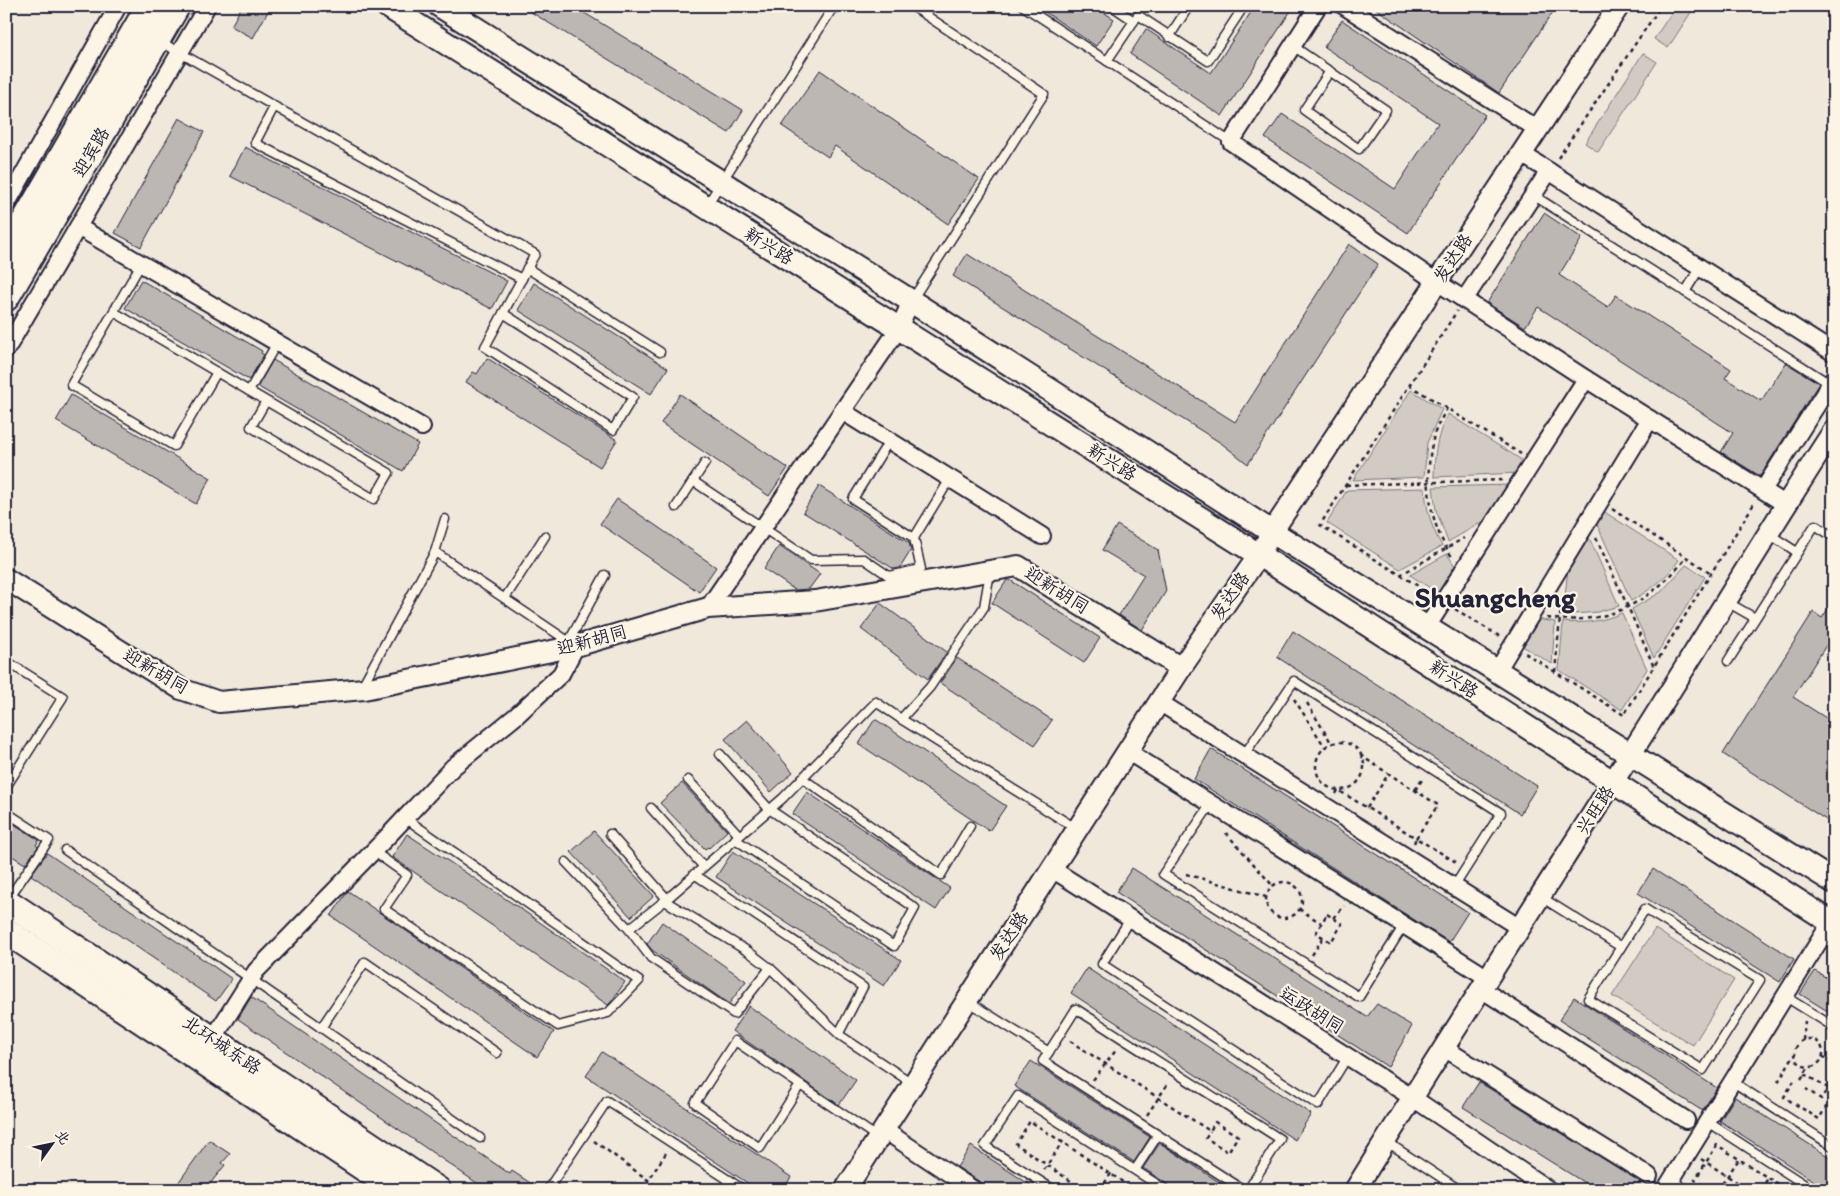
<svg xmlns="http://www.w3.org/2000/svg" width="1840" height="1196" font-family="Itim,'LXGW WenKai TC',sans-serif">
	<rect width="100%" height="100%" fill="#efe8db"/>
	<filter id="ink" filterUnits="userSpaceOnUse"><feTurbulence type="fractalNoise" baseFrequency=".02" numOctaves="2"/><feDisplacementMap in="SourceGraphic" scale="10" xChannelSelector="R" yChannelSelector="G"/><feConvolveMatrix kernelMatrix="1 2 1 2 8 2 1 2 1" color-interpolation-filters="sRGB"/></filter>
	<g filter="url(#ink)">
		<g fill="#d1cbc3" stroke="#7a767f">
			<polygon points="1676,6 1695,6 1668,48 1654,39"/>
			<polygon points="1643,53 1657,62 1598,152 1585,143"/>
			<polygon points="1411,390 1442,409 1427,443 1424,477 1353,480"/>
			<path d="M1448,414L1525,462L1518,473L1434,477C1434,455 1437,433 1448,414Z"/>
			<polygon points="1510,485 1489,518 1448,542 1436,510 1433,487"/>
			<path d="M1425,488C1426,509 1431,527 1442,546L1400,569L1327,523L1347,490Z"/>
			<path d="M1603,511L1679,560C1666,579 1650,590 1631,601L1596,522Z"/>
			<polygon points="1588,535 1619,606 1598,612 1563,615 1568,568"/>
			<polygon points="1447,554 1457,569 1441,595 1410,575"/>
			<polygon points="1686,565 1705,577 1654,658 1632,609 1661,592"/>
			<path d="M1622,613L1647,669L1622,710L1559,670L1563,622C1584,624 1603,621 1622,613Z"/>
			<polygon points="1536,619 1555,622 1552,664 1521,645"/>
			<polygon points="1655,929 1734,980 1693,1045 1612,996"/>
		</g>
		<g fill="#bcb7b3" stroke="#22223b">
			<polygon points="242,6 271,6 253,38 231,26"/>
			<polygon points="521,6 573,6 743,110 729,133"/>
			<polygon points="1036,6 1094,6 1114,19 1096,46"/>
			<polygon points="1255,6 1294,6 1222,116 1130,54 1146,29 1211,73"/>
			<polygon points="1372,6 1557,6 1499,93"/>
			<polygon points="1342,20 1485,115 1408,233 1265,138 1282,114 1395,189 1438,123 1324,47"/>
			<polygon points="820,70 979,179 948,224 835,146 828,157 782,126"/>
			<polygon points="179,118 204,132 141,247 115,233"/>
			<polygon points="245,147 507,281 492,309 230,176"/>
			<polygon points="1544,213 1582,238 1559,275 1608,307 1616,295 1731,369 1725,378 1761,401 1786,363 1819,383 1760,476 1721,452 1733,433 1538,307 1525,327 1487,303"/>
			<polygon points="1349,244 1378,264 1248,464 1221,443 953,276 967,254 1235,422"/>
			<polygon points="141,280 262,351 261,353 264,355 249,380 125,308"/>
			<polygon points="534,283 668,368 651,394 518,310"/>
			<polygon points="487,358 617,440 600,467 466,382 473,372 477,374"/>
			<polygon points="273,360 418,444 403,471 262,389 258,386"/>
			<polygon points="680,394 788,468 769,496 661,423"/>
			<polygon points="71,395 211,478 196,504 56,421"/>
			<polygon points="819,486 909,543 911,550 900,568 894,569 803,512"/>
			<polygon points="617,499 716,567 699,592 600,524"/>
			<polygon points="1117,525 1158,550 1166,591 1142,630 1119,615 1144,575 1102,550"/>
			<polygon points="779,546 820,574 809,589 795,590 764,569"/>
			<polygon points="1007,580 1010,580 1100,638 1084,663 992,603"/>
			<polygon points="1834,600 1834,633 1793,697 1834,723 1834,825 1723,754 1813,612 1822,618"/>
			<polygon points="880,603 947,652 928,679 861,629"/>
			<polygon points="1293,631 1537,786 1520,814 1277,657"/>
			<polygon points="957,658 1052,720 1035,745 940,683"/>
			<polygon points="875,719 1006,806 989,831 859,744"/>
			<polygon points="747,720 793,772 771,792 725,739"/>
			<polygon points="1211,749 1468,912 1449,942 1194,779"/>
			<polygon points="682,783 727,831 709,848 708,847 705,849 660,803"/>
			<polygon points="807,792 950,888 936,910 792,814"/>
			<polygon points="6,819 39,840 36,845 38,847 25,864 6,852"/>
			<polygon points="594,831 654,896 631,917 571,852"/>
			<polygon points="407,834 518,907 625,982 611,1002 608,1005 392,857"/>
			<polygon points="733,851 901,960 884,986 716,877"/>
			<polygon points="47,853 232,979 216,1001 31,875"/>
			<polygon points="1132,868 1367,1017 1377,1004 1412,1026 1388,1067 1116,892"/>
			<polygon points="1653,869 1794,959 1780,982 1638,893"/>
			<polygon points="348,891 554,1032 537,1057 331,916"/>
			<polygon points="662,922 746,981 729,1004 652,950 647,944"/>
			<polygon points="1087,968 1311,1114 1295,1140 1071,993"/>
			<polygon points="1815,971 1834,982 1834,1015 1800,994"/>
			<polygon points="251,997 510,1174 512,1171 541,1190 487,1190 238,1019"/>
			<polygon points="1574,997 1717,1088 1703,1110 1701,1110 1559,1020"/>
			<polygon points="749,1006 856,1080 839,1105 732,1031"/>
			<polygon points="602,1052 791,1177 783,1190 758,1190 586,1076"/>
			<polygon points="1031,1061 1150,1137 1134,1162 1014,1086"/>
			<polygon points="1479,1082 1644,1184 1654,1190 1596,1190 1463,1107"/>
			<polygon points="1735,1097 1834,1160 1834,1190 1828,1190 1720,1121"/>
			<polygon points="209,1140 230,1154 222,1163 225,1165 205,1190 173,1190"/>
			<polygon points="1160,1143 1231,1190 1176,1190 1143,1168"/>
			<polygon points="971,1146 1038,1190 984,1190 980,1182 957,1167"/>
		</g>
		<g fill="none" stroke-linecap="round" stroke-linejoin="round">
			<g stroke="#22223b" stroke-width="11">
				<g id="service">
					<polyline points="1023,6 1231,142"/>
					<polyline points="1112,6 1134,21"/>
					<polyline points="1169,37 1189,6"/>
					<polyline points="161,42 535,254 485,347 613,430 633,397 503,313"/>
					<polyline points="1293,46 1386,110 1359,149 1304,110 1330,71"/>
					<polyline points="1107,61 1138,15 1208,61 1242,9 1238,6"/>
					<polyline points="274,107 255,143 522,279"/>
					<polyline points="1533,195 1830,384"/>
					<polyline points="707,205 834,6"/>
					<polyline points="141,264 71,385 174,446 217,372"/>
					<polyline points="527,268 660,352"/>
					<polyline points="1685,292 1700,268"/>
					<polyline points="912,300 1044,94 912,6"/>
					<polyline points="114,312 389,473 374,499 251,427 266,401"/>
					<polyline points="249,391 277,343"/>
					<polyline points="693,481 811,560 864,559 889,576 921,569 914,538 853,499 889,441"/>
					<polyline points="676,507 705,463"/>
					<polyline points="1769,534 1797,552"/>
					<polyline points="914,538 950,479"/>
					<polyline points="435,552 445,519"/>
					<polyline points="505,598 545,536"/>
					<polyline points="1727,602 1755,618"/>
					<polyline points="569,641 605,575"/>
					<polyline points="6,661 63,697 6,787"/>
					<polyline points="1728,661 1815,525 1834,537"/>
					<polyline points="361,688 435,552 571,643"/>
					<polyline points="901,719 1077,829"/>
					<polyline points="720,754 769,809 915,908 894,946 735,839"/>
					<polyline points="1244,755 1294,681 1501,813 1454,887"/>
					<polyline points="802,778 941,875 970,826"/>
					<polyline points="688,780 739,835"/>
					<polyline points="1211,804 1163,874 1359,997 1404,925"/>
					<polyline points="651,808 703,866"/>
					<polyline points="6,812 49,840 8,899"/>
					<polyline points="610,834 667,899"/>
					<polyline points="65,850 480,1138"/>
					<polyline points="373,851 407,875 384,909 558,1026 608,1013 639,981 405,818"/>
					<polyline points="566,862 629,929 667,899 783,798 876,702 901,719 930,687 984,607 990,572"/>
					<polyline points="694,874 863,987 839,1033"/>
					<polyline points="1541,897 1621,947"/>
					<polyline points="665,901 749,952 770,968 841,1036 912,1083"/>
					<polygon points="1645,909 1760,980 1703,1070 1588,999"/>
					<polyline points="1130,919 1102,964 1318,1105 1348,1056"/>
					<polyline points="629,929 651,958 734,1014 770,968"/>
					<polyline points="1786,997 1834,1027"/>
					<polyline points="967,1001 1049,1052"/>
					<polyline points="321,1028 365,962 497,1053"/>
					<polyline points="1733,1082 1834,1147"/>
					<polyline points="800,1085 760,1148 695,1103 735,1041 877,1137"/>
					<polyline points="1708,1122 1813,1190"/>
					<polyline points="1387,1142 1460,1190"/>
					<polyline points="1135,1170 1158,1135"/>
					<polyline points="1671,1180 1687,1190"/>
					<polyline points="557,1190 550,1186 607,1101 744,1190"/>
					<polyline points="723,1190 730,1180"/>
					<polyline points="1054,1190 985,1146 1018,1096 1166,1190"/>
					<polyline points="1244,1190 1043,1061 1076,1009 1280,1139 1248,1190"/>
				</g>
			</g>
			<g stroke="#22223b" stroke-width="20">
				<g id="minor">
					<polyline points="1318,6 1231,142 1437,282 1586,379 1785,504"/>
					<polyline points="1344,6 1537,129"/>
					<polyline points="1522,154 1834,353"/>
					<polyline points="6,205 118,6"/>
					<polyline points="78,227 422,427"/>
					<polyline points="1464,300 1549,171"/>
					<polyline points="6,350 207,6"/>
					<polyline points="842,411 1042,536"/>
					<polyline points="1763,490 1834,378"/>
					<polyline points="708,608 899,328 911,301"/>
					<polyline points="1427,627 1586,379"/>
					<polyline points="1497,671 1650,419"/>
					<polyline points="1159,702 1520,928"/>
					<polyline points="1127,751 1488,978"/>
					<polyline points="1052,869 1413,1098 1549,1190"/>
					<polyline points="1481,989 1686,1120"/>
					<polyline points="213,1039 256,971 389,835 453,767 516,716 561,674 576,646"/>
					<polyline points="1444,1048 1649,1176"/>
					<polyline points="884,1130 974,1190"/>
					<polyline points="1665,1190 1831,922"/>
				</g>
			</g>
			<g stroke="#22223b" stroke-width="24">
				<g id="tertiary">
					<polyline points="6,579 181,689 219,702 364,689 576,646 708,608 815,601 1018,566 1181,668"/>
					<polyline points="845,1190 1181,668 1259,555 1272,532 1619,6"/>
					<path d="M1355,1190C1445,1044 1538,900 1630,755C1699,647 1764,537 1834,430"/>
				</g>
			</g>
			<g stroke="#22223b" stroke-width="26">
				<g id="secondary">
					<polyline points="387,6 1259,555 1834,924"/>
					<polyline points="440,6 911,301 1272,532 1497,671 1834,882"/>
				</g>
			</g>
			<g stroke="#22223b" stroke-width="29">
				<g id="primary">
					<polyline points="6,253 149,6"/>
					<polyline points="6,298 177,6"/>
					<polyline points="6,901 438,1190"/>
					<polyline points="6,931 397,1190"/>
				</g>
			</g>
			<g stroke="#22223b" stroke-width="2.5" stroke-dasharray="4 4" stroke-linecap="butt">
				<polyline points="1558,158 1661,6"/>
				<polyline points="1409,385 1521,454"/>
				<path d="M1447,408C1443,416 1438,424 1435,432C1423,473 1427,523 1453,558"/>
				<polyline points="1346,485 1504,480"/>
				<polyline points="1612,509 1711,573"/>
				<polyline points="1596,538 1628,607 1654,667"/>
				<polyline points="1400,575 1464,538"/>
				<polyline points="1431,594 1320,525 1457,311"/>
				<polyline points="1455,609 1499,636"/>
				<path d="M1547,618C1607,626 1650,603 1687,557"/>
				<polyline points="1525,653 1624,715 1755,502"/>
				<polyline points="1555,672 1562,596"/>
				<polyline points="1294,699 1325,747"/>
				<polyline points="1307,703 1332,744"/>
				<circle cx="1340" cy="766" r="24"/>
				<polyline points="1415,790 1424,777"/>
				<polyline points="1336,794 1338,790 1416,838 1438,805 1361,756"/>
				<polyline points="1367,808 1389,773"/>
				<polyline points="1226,833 1273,886"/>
				<polyline points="1414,843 1416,838 1456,862"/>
				<polyline points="1186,874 1266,897"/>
				<circle cx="1284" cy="900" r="18"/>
				<polyline points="1299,909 1321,923"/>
				<polygon points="1327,914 1342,924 1331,942 1316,933"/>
				<polyline points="1333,918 1344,906"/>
				<polyline points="1312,955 1323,938"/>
				<circle cx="1809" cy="1053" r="14"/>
				<polyline points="1803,1040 1805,1021"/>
				<polyline points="1070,1041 1210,1131 1215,1122 1238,1136 1228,1152 1206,1138 1210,1131"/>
				<polyline points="1822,1056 1834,1063"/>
				<polyline points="1804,1074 1828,1088 1821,1099 1806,1089"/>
				<polyline points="1801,1079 1809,1067"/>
				<polyline points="1093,1080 1117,1049"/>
				<polyline points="1794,1081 1784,1097 1819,1119 1826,1107 1834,1112"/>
				<polyline points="1778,1082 1794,1055"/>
				<polyline points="1147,1115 1169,1082"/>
				<polyline points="594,1141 662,1190"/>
				<polyline points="1701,1159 1749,1190"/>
				<polyline points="1044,1170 1063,1141"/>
				<polyline points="642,1190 666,1153"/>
				<polyline points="1084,1190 1016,1144 1030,1121 1135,1190"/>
				<polyline points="1100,1190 1112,1172"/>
				<polyline points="1710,1190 1695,1180 1717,1145 1787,1190"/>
				<polyline points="1718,1190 1739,1159"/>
				<polyline points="1761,1190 1768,1178"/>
			</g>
			<use href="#service" stroke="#fcf5e5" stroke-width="8"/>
			<use href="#minor" stroke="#fcf5e5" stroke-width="16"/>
			<use href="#tertiary" stroke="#fcf5e5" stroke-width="20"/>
			<use href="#secondary" stroke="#fcf5e5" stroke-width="22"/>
			<use href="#primary" stroke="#fcf5e5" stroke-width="25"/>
		</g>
	</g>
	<g text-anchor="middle" stroke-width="4.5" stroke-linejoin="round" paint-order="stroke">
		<g font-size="18" fill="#22223b" stroke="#fcf5e5">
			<text transform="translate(91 152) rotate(-60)" y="6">迎宾路</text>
			<text transform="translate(769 246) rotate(32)" y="6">新兴路</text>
			<text transform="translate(1453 258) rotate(-57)" y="6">发达路</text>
			<text transform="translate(1112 462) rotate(32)" y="6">新兴路</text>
			<text transform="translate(1057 590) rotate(32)" y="6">迎新胡同</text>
			<text transform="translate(1230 596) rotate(-56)" y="6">发达路</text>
			<text transform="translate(592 640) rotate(-15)" y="6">迎新胡同</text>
			<text transform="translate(156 671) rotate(30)" y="6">迎新胡同</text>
			<text transform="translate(1454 679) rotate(33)" y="6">新兴路</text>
			<text transform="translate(1595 810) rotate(-57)" y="6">兴旺路</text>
			<text transform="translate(1009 936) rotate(-57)" y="6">发达路</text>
			<text transform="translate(1312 1010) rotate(32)" y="6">运政胡同</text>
			<text transform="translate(222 1045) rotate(34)" y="6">北环城东路</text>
		</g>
		<g font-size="28" font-weight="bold" fill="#22223b" stroke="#fcf5e5">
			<text x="1495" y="607">Shuangcheng</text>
		</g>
	</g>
	<rect width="1840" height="1196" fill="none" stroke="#fcf5e5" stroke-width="25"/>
	<rect x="12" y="12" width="1815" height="1171" fill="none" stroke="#22223b" stroke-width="2" filter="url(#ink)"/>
	<g transform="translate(52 1144) rotate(57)" stroke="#fcf5e5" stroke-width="4" paint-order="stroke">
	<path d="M0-4L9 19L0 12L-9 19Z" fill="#22223b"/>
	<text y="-8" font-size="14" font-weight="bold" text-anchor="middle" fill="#22223b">北</text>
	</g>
</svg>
